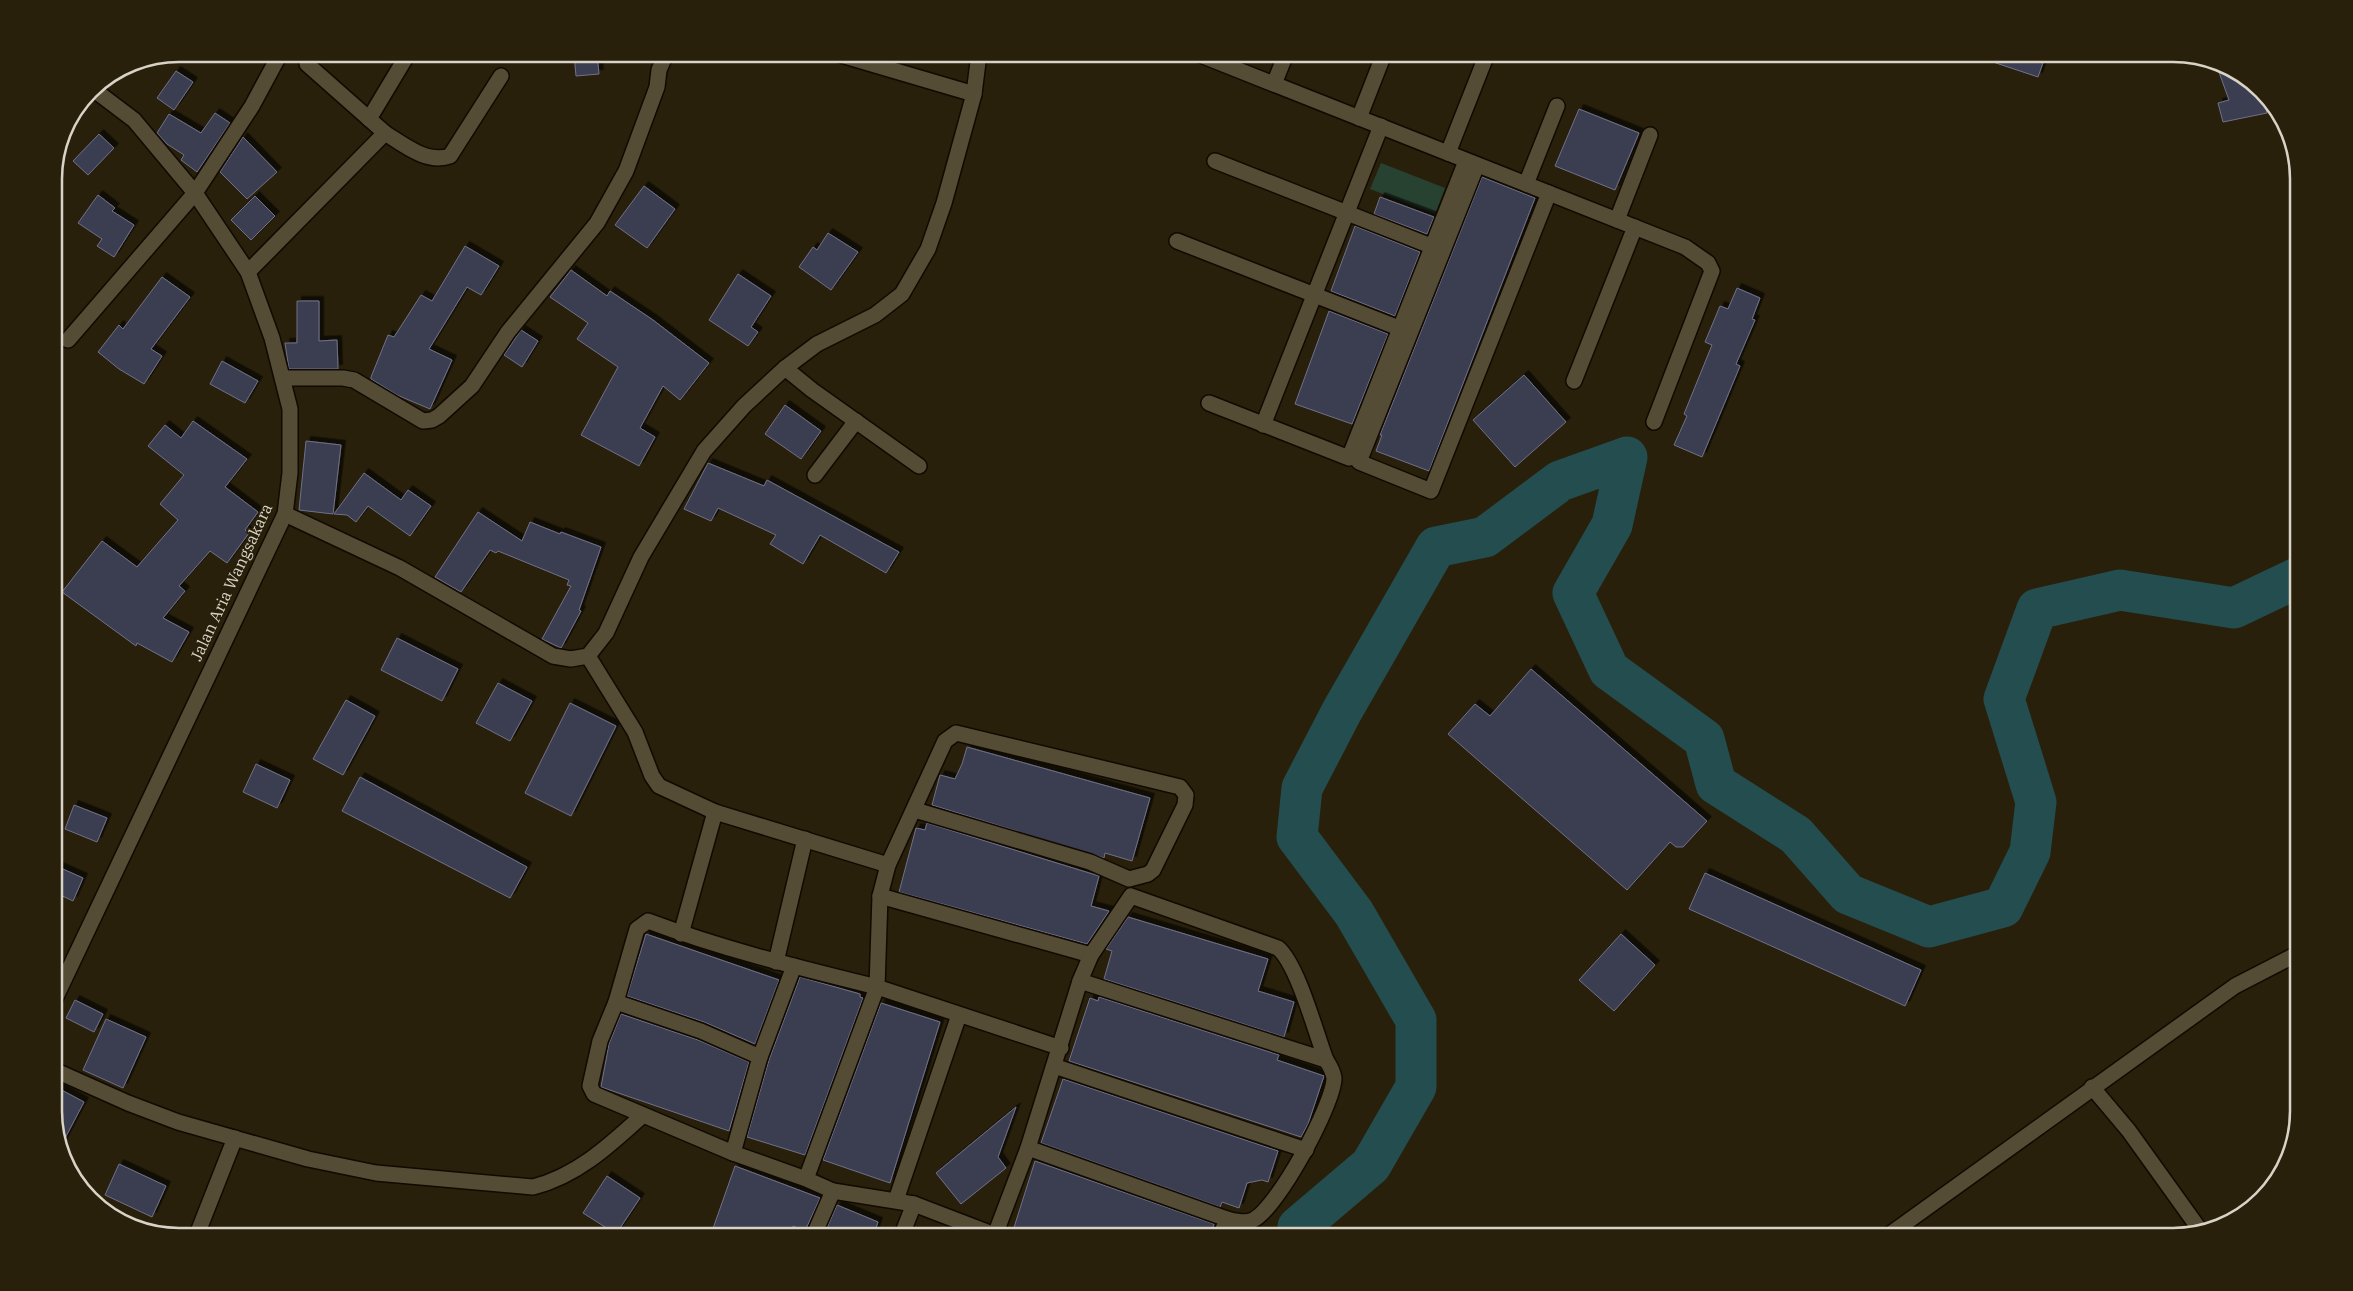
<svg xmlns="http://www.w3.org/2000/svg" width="2353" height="1291" font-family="'IBM Plex Serif',serif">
	<defs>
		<filter id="shadow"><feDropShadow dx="4.5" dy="-4.5" stdDeviation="0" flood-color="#0009"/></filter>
	</defs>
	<rect width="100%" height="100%" fill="#28200b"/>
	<polygon fill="#284232" points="1381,163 1445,188 1435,214 1370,189"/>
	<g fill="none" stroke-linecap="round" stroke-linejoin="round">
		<polyline stroke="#244d4f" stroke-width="41" points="1297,1237 1298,1227 1371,1165 1416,1087 1416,1020 1354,913 1297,837 1302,788 1342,711 1436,547 1485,537 1560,481 1627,457 1612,525 1573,593 1609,670 1704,739 1716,784 1796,835 1848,894 1929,927 2003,907 2030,852 2036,802 2004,699 2037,609 2120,590 2234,608 2299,577"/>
	</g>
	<g fill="#3b3c51" stroke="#707189" filter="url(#shadow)">
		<polygon points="574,54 597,54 599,74 576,76"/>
		<polygon points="1979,54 2046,54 2038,77 1978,57"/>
		<polygon points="2216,64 2230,67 2263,96 2267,113 2223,122 2218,103 2229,100"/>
		<polygon points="176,71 193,82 174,110 157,98"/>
		<polygon points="1579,109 1639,133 1615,190 1555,166"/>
		<polygon points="215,113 230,123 197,172 181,160 184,155 167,144 157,133 169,114 201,133"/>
		<polygon points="99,134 114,148 88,175 73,161"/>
		<polygon points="243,137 277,172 247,199 220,172"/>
		<polygon points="1482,177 1535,198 1429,471 1376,451 1382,435 1380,435"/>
		<polygon points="644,186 675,209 647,248 615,225"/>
		<polygon points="98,195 115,208 112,211 134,225 114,257 97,246 102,239 78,223"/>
		<polygon points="255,196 275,216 251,240 231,220"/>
		<polygon points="1380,197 1434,217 1427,234 1374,214"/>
		<polygon points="1355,226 1420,252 1395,316 1331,291"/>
		<polygon points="828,233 858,252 831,290 799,267 813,247 817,250"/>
		<polygon points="465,246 499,266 481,295 467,287 429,349 452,360 430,409 397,395 371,379 371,377 388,335 394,337 421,295 432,301"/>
		<polygon points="571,270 607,296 610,291 653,320 709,363 680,400 663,386 640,428 655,437 639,466 581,435 618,367 577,339 588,323 550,297"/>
		<polygon points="738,274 771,296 751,327 758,332 748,346 709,320"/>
		<polygon points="162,277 190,297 151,349 162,356 144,384 119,369 98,352 119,325 123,329"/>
		<polygon points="1737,288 1760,298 1752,319 1755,320 1736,364 1740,366 1702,457 1674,445 1687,416 1684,414 1712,345 1705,342 1720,306 1728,309"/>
		<polygon points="297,301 319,301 319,341 337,340 338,369 289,369 285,343 297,343"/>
		<polygon points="1329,311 1388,334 1352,424 1295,404"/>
		<polygon points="521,330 538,341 522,367 504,355"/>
		<polygon points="222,361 258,381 245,403 210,384"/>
		<polygon points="1524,375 1566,422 1515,467 1473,420"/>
		<polygon points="785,405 821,431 801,459 765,434"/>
		<polygon points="193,421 247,459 225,487 258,512 245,530 249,533 227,563 210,551 179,586 185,591 163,618 189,632 172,662 137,643 136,646 62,592 102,541 137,567 178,520 160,504 184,475 148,446 165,425 181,438"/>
		<polygon points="306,441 341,445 333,514 299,510"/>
		<polygon points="708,463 764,486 767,480 899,552 886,573 820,535 803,564 770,544 776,535 718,508 711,521 684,509"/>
		<polygon points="364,473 401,500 408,490 431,506 410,536 368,506 356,522 347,515 334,514"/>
		<polygon points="478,512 522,541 530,522 560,534 561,532 601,547 579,610 581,611 561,648 542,639 571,586 567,585 569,580 498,551 496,553 490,550 461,592 435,577"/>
		<polygon points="397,638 458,669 442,701 381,670"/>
		<polygon points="1531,669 1707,821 1683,847 1676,847 1670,842 1627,890 1448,734 1475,704 1490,716"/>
		<polygon points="498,683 532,701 510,741 476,723"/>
		<polygon points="346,700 375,716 343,775 313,759"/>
		<polygon points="570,703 616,726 571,816 525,793"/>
		<polygon points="967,747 1150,798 1132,861 1105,853 1104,858 932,805 940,775 955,779 962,764"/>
		<polygon points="256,764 290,780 277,808 243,792"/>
		<polygon points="360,777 527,867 510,898 342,811"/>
		<polygon points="74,805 107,818 97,842 65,829"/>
		<polygon points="927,823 1099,876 1091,906 1109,911 1087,944 899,892 916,828 925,830"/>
		<polygon points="54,865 83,878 73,901 54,892"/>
		<polygon points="1705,873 1921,970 1905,1006 1689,909"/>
		<polygon points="1128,917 1268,959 1258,991 1294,1002 1284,1037 1104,979 1112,951 1106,949"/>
		<polygon points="646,934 779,980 755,1044 704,1022 627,996"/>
		<polygon points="1621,934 1655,965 1614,1011 1579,980"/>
		<polygon points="800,977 860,994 860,997 863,998 805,1155 747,1137 769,1060"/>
		<polygon points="1099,997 1279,1055 1277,1060 1324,1076 1308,1124 1301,1137 1069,1061 1090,998 1098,1001"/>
		<polygon points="75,1000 103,1014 94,1032 66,1018"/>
		<polygon points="881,1003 940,1022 890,1183 823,1160"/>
		<polygon points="621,1014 698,1040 749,1062 729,1131 601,1087 609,1044"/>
		<polygon points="106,1019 146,1037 123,1088 83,1070"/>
		<polygon points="1063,1079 1278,1151 1268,1182 1262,1180 1247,1183 1239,1208 1222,1202 1220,1207 1041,1143"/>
		<polygon points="54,1086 84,1102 62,1144 54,1120"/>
		<polygon points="1016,1107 998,1157 1006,1168 961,1204 936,1173"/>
		<polygon points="1035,1161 1214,1224 1210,1237 1011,1237"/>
		<polygon points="119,1164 166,1186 152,1217 105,1195"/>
		<polygon points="735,1166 820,1198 805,1231 793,1226 789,1237 710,1237"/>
		<polygon points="607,1176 640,1198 616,1234 583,1213"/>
		<polygon points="837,1205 878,1222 873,1237 823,1237"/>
	</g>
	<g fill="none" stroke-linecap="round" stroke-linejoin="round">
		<g stroke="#110a00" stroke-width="18">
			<g id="minor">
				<polyline points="307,54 307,64 385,133"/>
				<polyline points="838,54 974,94"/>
				<polyline points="1198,54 1685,247 1708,263 1712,271 1654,422"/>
				<polyline points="1274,84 1286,54"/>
				<polyline points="1359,118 1384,54"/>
				<polyline points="369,119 408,54"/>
				<polyline points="1448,153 1487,54"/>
				<polyline points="1215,161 1441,250"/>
				<polyline points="1477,165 1359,462 1431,491 1549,193"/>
				<polyline points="1526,184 1557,106"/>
				<polyline points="1617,220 1650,135"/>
				<polyline points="1177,241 1409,332"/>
				<path d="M248,272L385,133C404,145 427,164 450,156L501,76"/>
				<polyline points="68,340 195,193 252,106 280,54"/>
				<polyline points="785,368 812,390 919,466"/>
				<polyline points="283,378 343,378 354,380 423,421 432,420 439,416 472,386 508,332 597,223 626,171 657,87 659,70 666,54"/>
				<polyline points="1574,381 1635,227"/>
				<polyline points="1209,403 1349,458 1466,161"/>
				<polyline points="1263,425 1381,126"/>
				<polyline points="815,475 856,421"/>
				<polyline points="285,514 400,568 553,656 571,659 588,656 606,633 641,557 704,451 744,406 785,368 817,344 875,315 902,294 928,249 944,203 974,94 979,54"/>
				<polyline points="588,656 635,732 652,776 659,786 715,812 888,865 945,741 956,733 1180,787 1186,795 1185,805 1153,870 1148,874 1129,879 1090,862 915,810"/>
				<polyline points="888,865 880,896 877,987 1061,1048"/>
				<polyline points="880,896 1091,955"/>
				<polyline points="681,934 715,812"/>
				<polyline points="776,962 805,839"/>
				<polyline points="54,1001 285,514 290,473 290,409 272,338 248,272 195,193 134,120 93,89"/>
				<polyline points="616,1002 701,1031 760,1057"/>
				<polyline points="1054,1066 1306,1150"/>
				<path d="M54,1070L128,1103L178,1122L308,1159L376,1173L533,1187C577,1176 610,1145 643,1115"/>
				<polyline points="2092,1087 2129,1131 2200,1230"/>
				<path d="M1028,1148L1227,1219C1235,1221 1245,1224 1253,1220C1277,1209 1334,1104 1334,1078C1333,1071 1330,1066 1326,1060L1080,981"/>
				<polyline points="733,1153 760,1057 794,966"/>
				<path d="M806,1179L877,987C800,968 722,949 648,921L637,929L616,1002L600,1041L590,1086L594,1094L733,1153L806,1179L833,1191L914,1204L1000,1237"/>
				<polyline points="896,1200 959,1015"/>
				<path d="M995,1235L1028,1148L1080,981L1091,955L1131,896L1278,948C1298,965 1316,1034 1326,1060"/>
				<polyline points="196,1237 235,1138"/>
				<polyline points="813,1237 833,1191"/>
				<polyline points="901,1237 914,1204"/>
				<polyline points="1220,1237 1227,1219"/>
				<polyline points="1886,1237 2235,986 2299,953"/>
			</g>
		</g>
		<use href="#minor" stroke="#554c36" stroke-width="15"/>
	</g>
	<g text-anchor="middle" stroke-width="4" stroke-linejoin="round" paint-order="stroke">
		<g font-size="16" fill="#d8d3c6" stroke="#28200b">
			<text transform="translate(231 582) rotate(-65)" y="6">Jalan Aria Wangsakara</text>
		</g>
	</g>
	<path d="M0 0H2353V1291H0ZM179 62H2173A117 117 0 0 1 2290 179V1111A117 117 0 0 1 2173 1228H179A117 117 0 0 1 62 1111V179A117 117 0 0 1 179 62Z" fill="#28200b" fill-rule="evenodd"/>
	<path fill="none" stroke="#d8d3c6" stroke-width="2.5" d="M179 62H2173A117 117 0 0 1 2290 179V1111A117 117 0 0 1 2173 1228H179A117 117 0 0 1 62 1111V179A117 117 0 0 1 179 62Z"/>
</svg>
